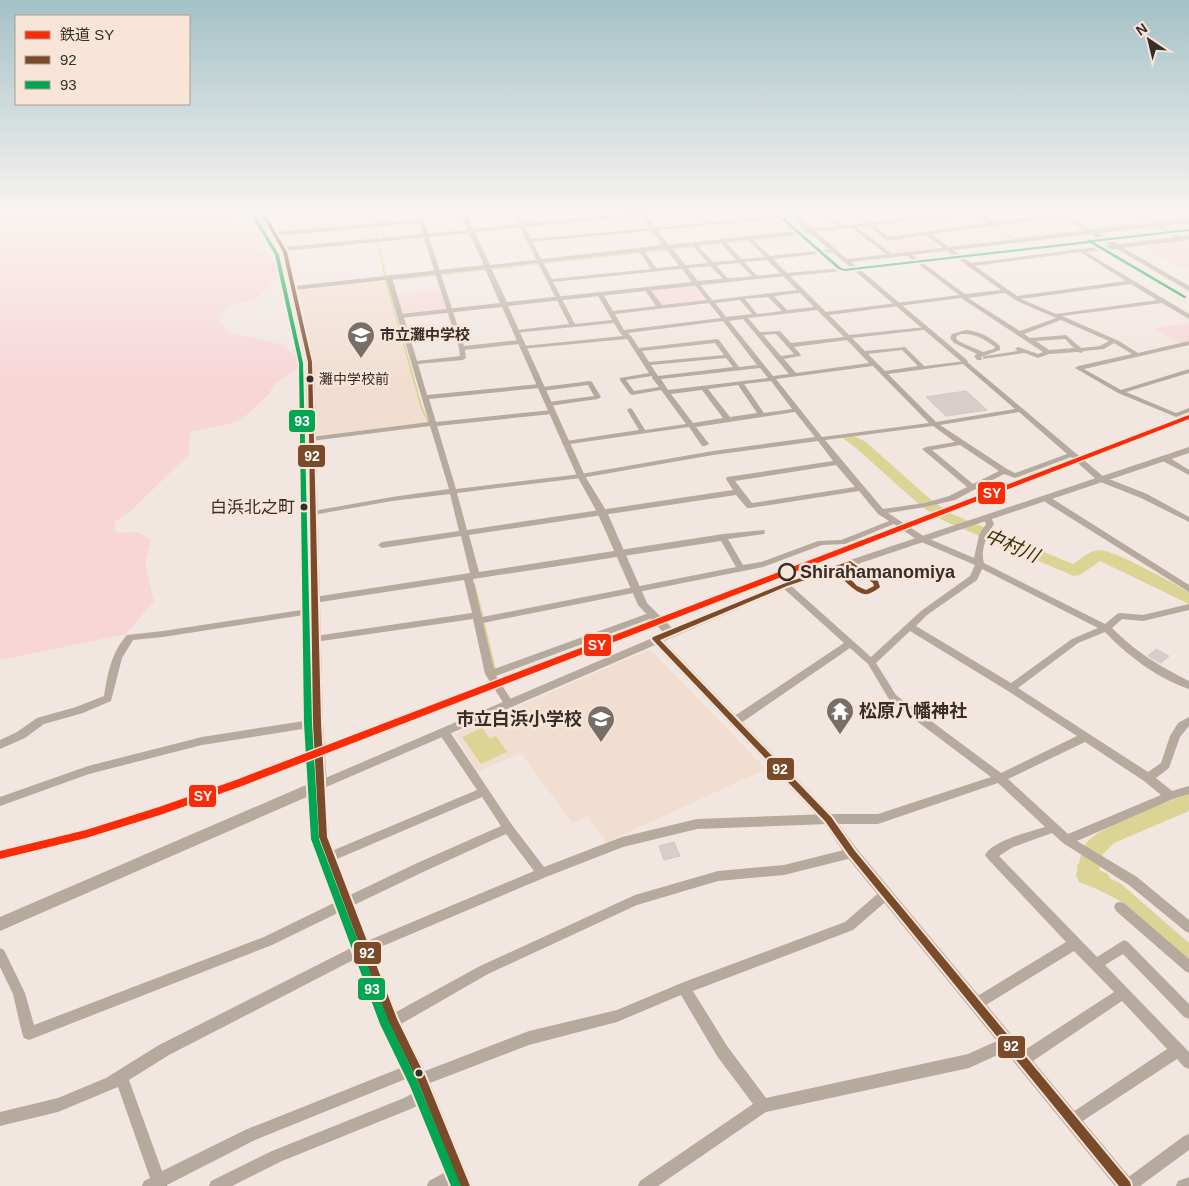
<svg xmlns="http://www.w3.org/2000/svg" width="1189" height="1186" font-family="Arial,'Noto Sans JP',sans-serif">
	<rect width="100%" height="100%" fill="#f1e6e0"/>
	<g fill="#f2ded1">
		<polygon points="385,281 418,399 426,421 424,423 318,437 316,435 313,359 299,290"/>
		<polygon points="650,649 766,769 607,842 588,816 572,823 521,753 477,772 455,734"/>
	</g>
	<g fill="#f8d6d8">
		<polygon points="0,212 228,212 232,225 253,226 258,231 261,239 255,245 260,251 281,255 282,274 255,300 227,306 217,318 230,334 250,337 285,346 289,352 302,356 301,367 275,383 269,394 242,419 228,424 190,432 189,454 132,510 115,522 116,533 139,532 151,540 145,562 154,601 126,634 0,660"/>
		<polygon points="923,237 938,247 893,253 881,243"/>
		<polygon points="1184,241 1189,243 1189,260 1184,261 1189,264 1189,267 1181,269 1141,246"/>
		<polygon points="693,285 706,300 661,305 650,290"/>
		<polygon points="439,289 446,308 444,310 401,313 397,294"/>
		<polygon points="1189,323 1189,341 1179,343 1154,328"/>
	</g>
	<g fill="#dbd494">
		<polygon points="482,728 490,739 496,736 507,752 481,764 462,737"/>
		<polygon points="1077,864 1120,883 1189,943 1189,961 1124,903 1089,885 1079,876"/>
	</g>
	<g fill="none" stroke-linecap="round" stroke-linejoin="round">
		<g stroke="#dbd494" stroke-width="2">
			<polyline points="372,212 386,281 422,409 430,425"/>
			<polyline points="637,213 663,246"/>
			<polyline points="831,216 845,226"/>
			<polyline points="876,226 974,214 1013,239 1189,218"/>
			<polyline points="862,227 868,227"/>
			<polyline points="390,280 806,234"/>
		</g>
		<g stroke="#dbd494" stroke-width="2.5">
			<polyline points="474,584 482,616"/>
			<polyline points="483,621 495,670"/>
		</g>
		<g fill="#dbd494" fill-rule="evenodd">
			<path d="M850,434L866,442L931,500L952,514L1073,564C1081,559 1090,550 1100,550C1116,551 1172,583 1189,592V604L1100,561L1080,575L1074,576L942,520L921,506L856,448L843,438Z"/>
			<path d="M1189,794V811L1114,843L1103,854L1099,870L1108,874L1111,881L1108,888L1100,890L1079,882L1076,875C1079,865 1081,850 1087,842C1101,826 1167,801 1189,794Z"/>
		</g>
	</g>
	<g fill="#d7cdca" stroke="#d1c7c3">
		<polygon points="966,391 987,410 946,416 926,397"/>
		<polygon points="1156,649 1169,656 1161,663 1148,656"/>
		<polygon points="674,842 680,856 664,860 659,846"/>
	</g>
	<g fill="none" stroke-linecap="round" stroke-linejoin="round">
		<g fill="#b6aa9e" fill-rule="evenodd">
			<path d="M416,212H421L464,346L520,340L523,342L520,344L465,350L466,358L463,360L418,364L427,395L540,384L542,385L543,387L590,381L592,382L601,397L598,399L549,406L546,404L549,402L594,396L588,385L542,391L540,390L539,388L429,399L436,422L552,410L555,412L552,414L437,426L456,489L581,474L713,451L815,437L795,412L696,427L709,444L705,446H702L689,427L563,445L562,443L566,441L639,430L627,410L630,408L632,409L645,430L686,424L661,390L632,395L630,394L620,380V378L649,373L627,339L521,349L520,348L523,346L623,336L620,333L614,323L514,333L513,332L516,330L569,324L512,212H517L531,239L795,215V216L793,217L532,242L552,279L651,269L638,250L641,248L643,249L656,268L708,263L691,244L694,242L713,262L736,260L720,242V240L722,239L742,259L765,257L747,239V237L749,236L770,256L833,249L836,251L835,252L773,259L787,273L855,267L856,268L853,270L790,276L826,312L959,295L906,255L905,254L908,252L965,294L1001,290L925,235L887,241L869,226L857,227L893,255L894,256L891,258L852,228L808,232L807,231L810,229L838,226L822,212H827L843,226L955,212H972L874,225L888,237L989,223L974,212H980L995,222L1081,212H1098L1069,217L1094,231L1095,232L1092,234L1063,217L931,234L971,263L1175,237L1155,226V224L1157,223L1181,236L1189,235V239L1182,241L1086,252L1189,314V319L1162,303L1062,316L1119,341L1138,353L1189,341V345L1084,369L1121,390L1189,369V373L1126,392L1176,413L1189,408V412L1176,417L1118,393L1075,368L1078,366L1132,354L1114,343L1104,349L1084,351L1081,353L1078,352L1049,354L1038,358L1025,353L983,359V357L985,356L1018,351L1015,349L1018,347L1038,354L1043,352L961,298L829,315L849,335L926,327L927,328L924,330L852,338L865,351L905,347L924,366L966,361L1104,477L1147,494L1189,517V522L1141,498L1098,481L1071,457L1015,478L1004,474L955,500L925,507L888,513L925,537L974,558L979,535L986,524L983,517L987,515H990L994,524C987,535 980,550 984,563L1105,624L1117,614L1120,613L1143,615L1189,604V610L1143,621L1122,619L1112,628C1137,653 1158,665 1189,681V689C1158,679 1127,655 1105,632L1078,643L1018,688L1148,772L1161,763L1170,736L1178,723L1189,717V726L1180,737L1169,768L1156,778L1172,791L1189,786V794L1173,799L1077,841L1137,877L1189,920V933L1185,931L1129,885L1063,843L1052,833L1013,847L999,856L1097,957L1124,940L1128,942L1189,1004V1019L1184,1017L1123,954L1105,965L1189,1052V1069L1184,1067L1177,1059L1072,1128L1067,1126L1065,1121L1067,1116L1167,1049L1122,1001L1027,1065L1022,1067L1017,1065L1015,1060L1017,1055L1114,992L1074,951L981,1008L976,1010L971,1008L970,1004L971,1000L1066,942L987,858L985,855C993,840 1030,832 1045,827L998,783L878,824H828L697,829L623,847L546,877L371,951L396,1012L480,966L635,895L718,871L784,865L852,848L856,850L858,853L856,856L852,858L784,875L718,881L637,905L488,974L401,1024L425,1071L529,1031L617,1010L684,982L845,922L882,890L886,889L890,890L892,894L890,898L853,930L693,991L727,1046L766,1098L968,1054L1008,1036L1013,1038L1015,1043L1013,1048L969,1068L766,1112L658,1186H638L640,1181L753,1104L717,1056L681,995L617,1022L529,1045L430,1083L472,1186H458L456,1182L448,1186H427L429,1181L451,1169L424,1102L413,1108L282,1161L232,1186H209L211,1181L272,1151L404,1098L419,1090L413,1076L255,1140L167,1185V1186H142L144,1181L150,1178L118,1087L58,1112L0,1126V1112L58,1098L106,1078L159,1045L357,945L344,910L272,945L29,1040L24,1038L22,1033L13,994L0,967V948L4,950L25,993L34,1025L264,937L340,900L317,837L315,785L316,782L320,781L324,782L325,785L329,837L334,850L477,790L440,735L439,732L440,729L444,728L448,729L512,825L544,867L622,837L697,819L828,814H878L991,777L890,701L868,664L850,648L738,725L734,726L730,725L729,722L730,719L844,643L782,587L781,585L782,583H788L871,657L921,611L970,576L975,565L919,541L894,524L845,544L822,545L763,567L483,623L494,669L649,613L652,612L656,615L655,617L496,676L514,704L512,707H506L485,674L473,619L315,642L312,641L310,639L315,636L472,613L464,580L314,603L310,600L314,597L470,573L461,536L382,548L378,545L382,542L459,531L450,494L392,501L313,515L309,513L313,511L392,497L449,489L430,426L311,441L307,439L311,437L429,422L386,278L387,277L392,278L417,361L460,356L459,348L419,223L275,236L272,234L275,232L418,220ZM1080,252L1126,281L1017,296L975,266ZM767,260L797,290L712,300L698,282L696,281L693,283L707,300L662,305L649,288L647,287L644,289L656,306L613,311L603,294L600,292L597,294L612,320L575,324L553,282L710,266L726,282L729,280L716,265L739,263L755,279L758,277L744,262ZM1131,284L1157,300L1056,314L1021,299ZM800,293L814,307L787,310L774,296ZM1005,293L1017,301L1056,318L1020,331L968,298ZM768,297L782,311L757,314L745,299ZM740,300L752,314L726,317L715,303ZM709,303L721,318L624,330L615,314ZM817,310L844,337L791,343L780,331L760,332L748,318ZM743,319L789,374L773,376L729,321ZM1061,320L1109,341L1100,346L1081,348L1066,335L1030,338L1024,334ZM723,321L757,365L739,367L719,340L717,339L639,348L631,336L628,333ZM776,334L794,354L781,356L763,335ZM1065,339L1074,348L1049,350L1036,341ZM847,340L869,363L796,373L784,359L800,356L801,355L794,347ZM715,343L724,355L649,362L642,351ZM902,350L918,366L885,371L868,354ZM726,358L733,367L658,376L651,365ZM963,364L1015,409L936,422L888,374ZM873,366L929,423L822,437L776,379ZM760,368L768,378L668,390L661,379ZM652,376V378L659,387L634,391L626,380ZM771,381L792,409L764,413L744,384ZM738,385L757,413L730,417L708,389ZM702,390L723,418L693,423L671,394ZM1019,412L1067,454L1015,473L1007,469L940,425ZM933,426L955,442L926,447L922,449L967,487L949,496L925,503L883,509L825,440ZM818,441L833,461L727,477L726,479L733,490L467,530L457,493L581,478L713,455ZM960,445L999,471L973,484L932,450ZM836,465L855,487L752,503L735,481ZM859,491L878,514L889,521L841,540L818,541L761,562L743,565L728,539L764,534L765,532L764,530L723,534L479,572L469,535L736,495L747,508H750ZM721,541L736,567L482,617V615L481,613L473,579ZM982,569L1098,628L1072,639L1011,683L916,626L927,615L977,580ZM910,631L1008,691L1077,736L1001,773L896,695L876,663ZM1085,742L1144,781L1161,795L1068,834L1008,779ZM482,797L501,826L415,864L350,895L337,859ZM506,834L534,871L367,941L354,905L423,872ZM361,956L388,1026L408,1065L245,1130L162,1171L129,1080L169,1055Z"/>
			<path d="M966,330C979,331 990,337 1000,346V350L981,357L982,359L981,360H977L974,356L977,354L954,343L950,338L952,334ZM961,334C974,333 985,339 995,347L994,349L983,352L958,341L956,338L957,336Z"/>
			<polygon points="1161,456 1167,456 1189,470 1189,475 1161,460"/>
			<polygon points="1042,496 1048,496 1189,585 1189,592 1042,500 1041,498"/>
			<path d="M314,608L318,611L317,613L163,637L133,640L122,658L111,701L83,713L44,724L25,738L0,749V740L17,732L37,718L76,707L104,696C108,673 111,653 127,635L163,631Z"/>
			<polygon points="317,719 321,720 322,723 321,726 202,745 89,774 0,806 0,797 88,766 202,737"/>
			<polygon points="1120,902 1124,903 1189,959 1189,973 1185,971 1116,911 1114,907 1116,903"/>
			<polygon points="1189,1134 1189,1150 1140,1186 1121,1186 1123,1181 1184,1136"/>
			<polygon points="1189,1177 1189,1186 1176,1186 1178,1181"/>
		</g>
		<path fill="#b6aa9e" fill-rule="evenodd" d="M460,212H466L473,229L637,212H672L646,216L669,245L806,230L786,212H793L847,259L1189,219V223L1098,233L1189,286V291L1091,234L851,262L967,360L968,362L964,364L810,233L672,248L698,281L786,273L787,274L784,276L508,306L585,476L607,512L647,603L673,629L781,583L1189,447V453L789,587L664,641L832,815L857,849L1132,1180L1134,1186H1115L847,857L824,823L655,645L324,788L320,790L316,788L314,785L316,782L650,639L651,636L664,633L638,605L597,512L577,476L502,307L400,318L397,316L400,314L500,303L485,269L295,290L292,288L295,286L484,265L469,233L284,251L281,249L284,247L468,230ZM641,216L663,245L490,265L475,232ZM666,249L692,282L507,302L491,268Z"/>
		<polygon fill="#b5aa9c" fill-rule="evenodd" points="259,212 265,212 288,252 314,362 323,723 327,785 325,789 0,931 0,917 313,782 311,723 306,362 282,252"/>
		<g stroke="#f9e5d8" stroke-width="4">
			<g id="bus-1">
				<polygon points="260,212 264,212 287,252 312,362 321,723 327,837 397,1019 425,1076 470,1186 460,1186 418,1082 388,1021 319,837 313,723 308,362 283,252"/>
				<path d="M850,561L878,581L880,587L879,588C876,590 871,593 868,594C857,596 842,578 835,570L787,586L660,640L831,817L855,851L1130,1182L1131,1186H1119L849,855L825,821L652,639L653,637L783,584ZM849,565L873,583L874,586L866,590L857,586L840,568Z"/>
			</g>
		</g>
		<g stroke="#f9e5d8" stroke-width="4">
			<g id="bus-2">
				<polygon points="254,215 256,216 279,255 303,363 312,723 319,839 389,1022 417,1080 461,1186 451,1186 410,1086 380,1024 311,839 304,723 299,363 275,255 252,216"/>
				<polygon points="782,218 784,218 840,267 844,269 1087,241 1087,239 1091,240 1189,229 1189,231 1094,242 1187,297 1184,298 1090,243 844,271 838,269 782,220"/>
			</g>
		</g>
		<use href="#bus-1" fill="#7a4b2a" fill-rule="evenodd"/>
		<use href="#bus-2" fill="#00a651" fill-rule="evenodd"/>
		<g stroke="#f9e5d8" stroke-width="3">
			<polygon id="rail-1" points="1189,415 1189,419 242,786 160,815 86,838 0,859 0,851 86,830 159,807 236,780"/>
		</g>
		<use href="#rail-1" fill="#fa2b08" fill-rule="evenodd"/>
	</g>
	<linearGradient id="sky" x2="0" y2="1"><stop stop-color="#a3c1c6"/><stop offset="0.56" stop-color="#f9f4f1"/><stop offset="1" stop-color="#f9f4f1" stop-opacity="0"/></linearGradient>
	<rect width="1189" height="378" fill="url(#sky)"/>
	<defs>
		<g id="school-pin" transform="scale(1.4375)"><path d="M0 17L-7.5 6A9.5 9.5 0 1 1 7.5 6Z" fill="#776e69" stroke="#f9e5d8"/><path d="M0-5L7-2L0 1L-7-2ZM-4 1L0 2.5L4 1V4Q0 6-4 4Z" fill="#fff"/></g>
		<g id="temple-pin" transform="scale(1.4375)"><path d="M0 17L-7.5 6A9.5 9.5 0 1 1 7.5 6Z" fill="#776e69" stroke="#f9e5d8"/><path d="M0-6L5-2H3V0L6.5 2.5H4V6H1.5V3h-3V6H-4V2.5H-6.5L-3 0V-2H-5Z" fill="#fff"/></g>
	</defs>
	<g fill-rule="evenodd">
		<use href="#school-pin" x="361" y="335"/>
		<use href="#temple-pin" x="840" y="711"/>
		<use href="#school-pin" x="601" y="719"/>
	</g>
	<g fill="#352e29" stroke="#f9e5d8" stroke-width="2">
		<circle cx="310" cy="379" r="4.5"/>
		<circle cx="304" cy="507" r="4.5"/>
		<circle cx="419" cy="1073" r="4.5"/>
	</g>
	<circle fill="#f9e5d8" stroke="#352e29" stroke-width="2.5" cx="787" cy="572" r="8"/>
	<g text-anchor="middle" stroke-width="5" stroke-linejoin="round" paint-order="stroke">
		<g font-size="14" fill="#352e29" stroke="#f9e5d8" text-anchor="start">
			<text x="319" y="384">灘中学校前</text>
		</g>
		<g font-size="15" font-weight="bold" fill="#352e29" stroke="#f9e5d8" text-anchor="start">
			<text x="380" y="340">市立灘中学校</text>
		</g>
		<g font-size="17" fill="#352e29" stroke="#f9e5d8" text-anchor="end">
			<text x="295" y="513">白浜北之町</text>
		</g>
		<g font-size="18" font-weight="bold" fill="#352e29" stroke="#f9e5d8" text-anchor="start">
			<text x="800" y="578">Shirahamanomiya</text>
		</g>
		<g font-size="18" font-weight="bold" fill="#352e29" stroke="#f9e5d8" text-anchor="start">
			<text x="859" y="717">松原八幡神社</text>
			<text x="582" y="725" text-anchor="end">市立白浜小学校</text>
		</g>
		<g font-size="19" font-style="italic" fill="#333109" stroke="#f9e5d8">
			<text transform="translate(1012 545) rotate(23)" y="7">中村川</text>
		</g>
	</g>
	<g stroke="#f9e5d8" stroke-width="2">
		<rect x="288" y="409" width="28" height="24" rx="5" fill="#00a651"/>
		<rect x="297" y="444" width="29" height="24" rx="5" fill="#7a4b2a"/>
		<rect x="977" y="481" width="29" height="24" rx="5" fill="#fa2b08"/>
		<rect x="583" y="633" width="29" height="24" rx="5" fill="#fa2b08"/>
		<rect x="766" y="757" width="29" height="24" rx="5" fill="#7a4b2a"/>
		<rect x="188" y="784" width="29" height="24" rx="5" fill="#fa2b08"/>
		<rect x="353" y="941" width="29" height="24" rx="5" fill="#7a4b2a"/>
		<rect x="357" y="977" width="29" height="24" rx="5" fill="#00a651"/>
		<rect x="997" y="1035" width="29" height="24" rx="5" fill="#7a4b2a"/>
	</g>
	<g font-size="14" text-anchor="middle" font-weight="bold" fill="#fff">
		<text x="302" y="426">93</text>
		<text x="312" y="461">92</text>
		<text x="992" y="498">SY</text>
		<text x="597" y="650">SY</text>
		<text x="780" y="774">92</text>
		<text x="203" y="801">SY</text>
		<text x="367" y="958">92</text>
		<text x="372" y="994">93</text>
		<text x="1011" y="1051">92</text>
	</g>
	<rect x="15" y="15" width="175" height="90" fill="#f9e5d8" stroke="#ab9c92"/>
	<rect x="25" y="31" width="25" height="8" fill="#fa2b08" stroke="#ab9c92"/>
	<text x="60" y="40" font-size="15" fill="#352e29">鉄道 SY</text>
	<rect x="25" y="56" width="25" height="8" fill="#7a4b2a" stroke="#ab9c92"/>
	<text x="60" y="65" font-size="15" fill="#352e29">92</text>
	<rect x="25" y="81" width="25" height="8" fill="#00a651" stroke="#ab9c92"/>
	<text x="60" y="90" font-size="15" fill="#352e29">93</text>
	<g transform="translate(1149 40) rotate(325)" stroke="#f9e5d8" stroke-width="4" paint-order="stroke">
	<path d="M0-4L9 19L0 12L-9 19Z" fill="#352e29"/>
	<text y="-8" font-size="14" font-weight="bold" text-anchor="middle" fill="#352e29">N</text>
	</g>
</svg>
